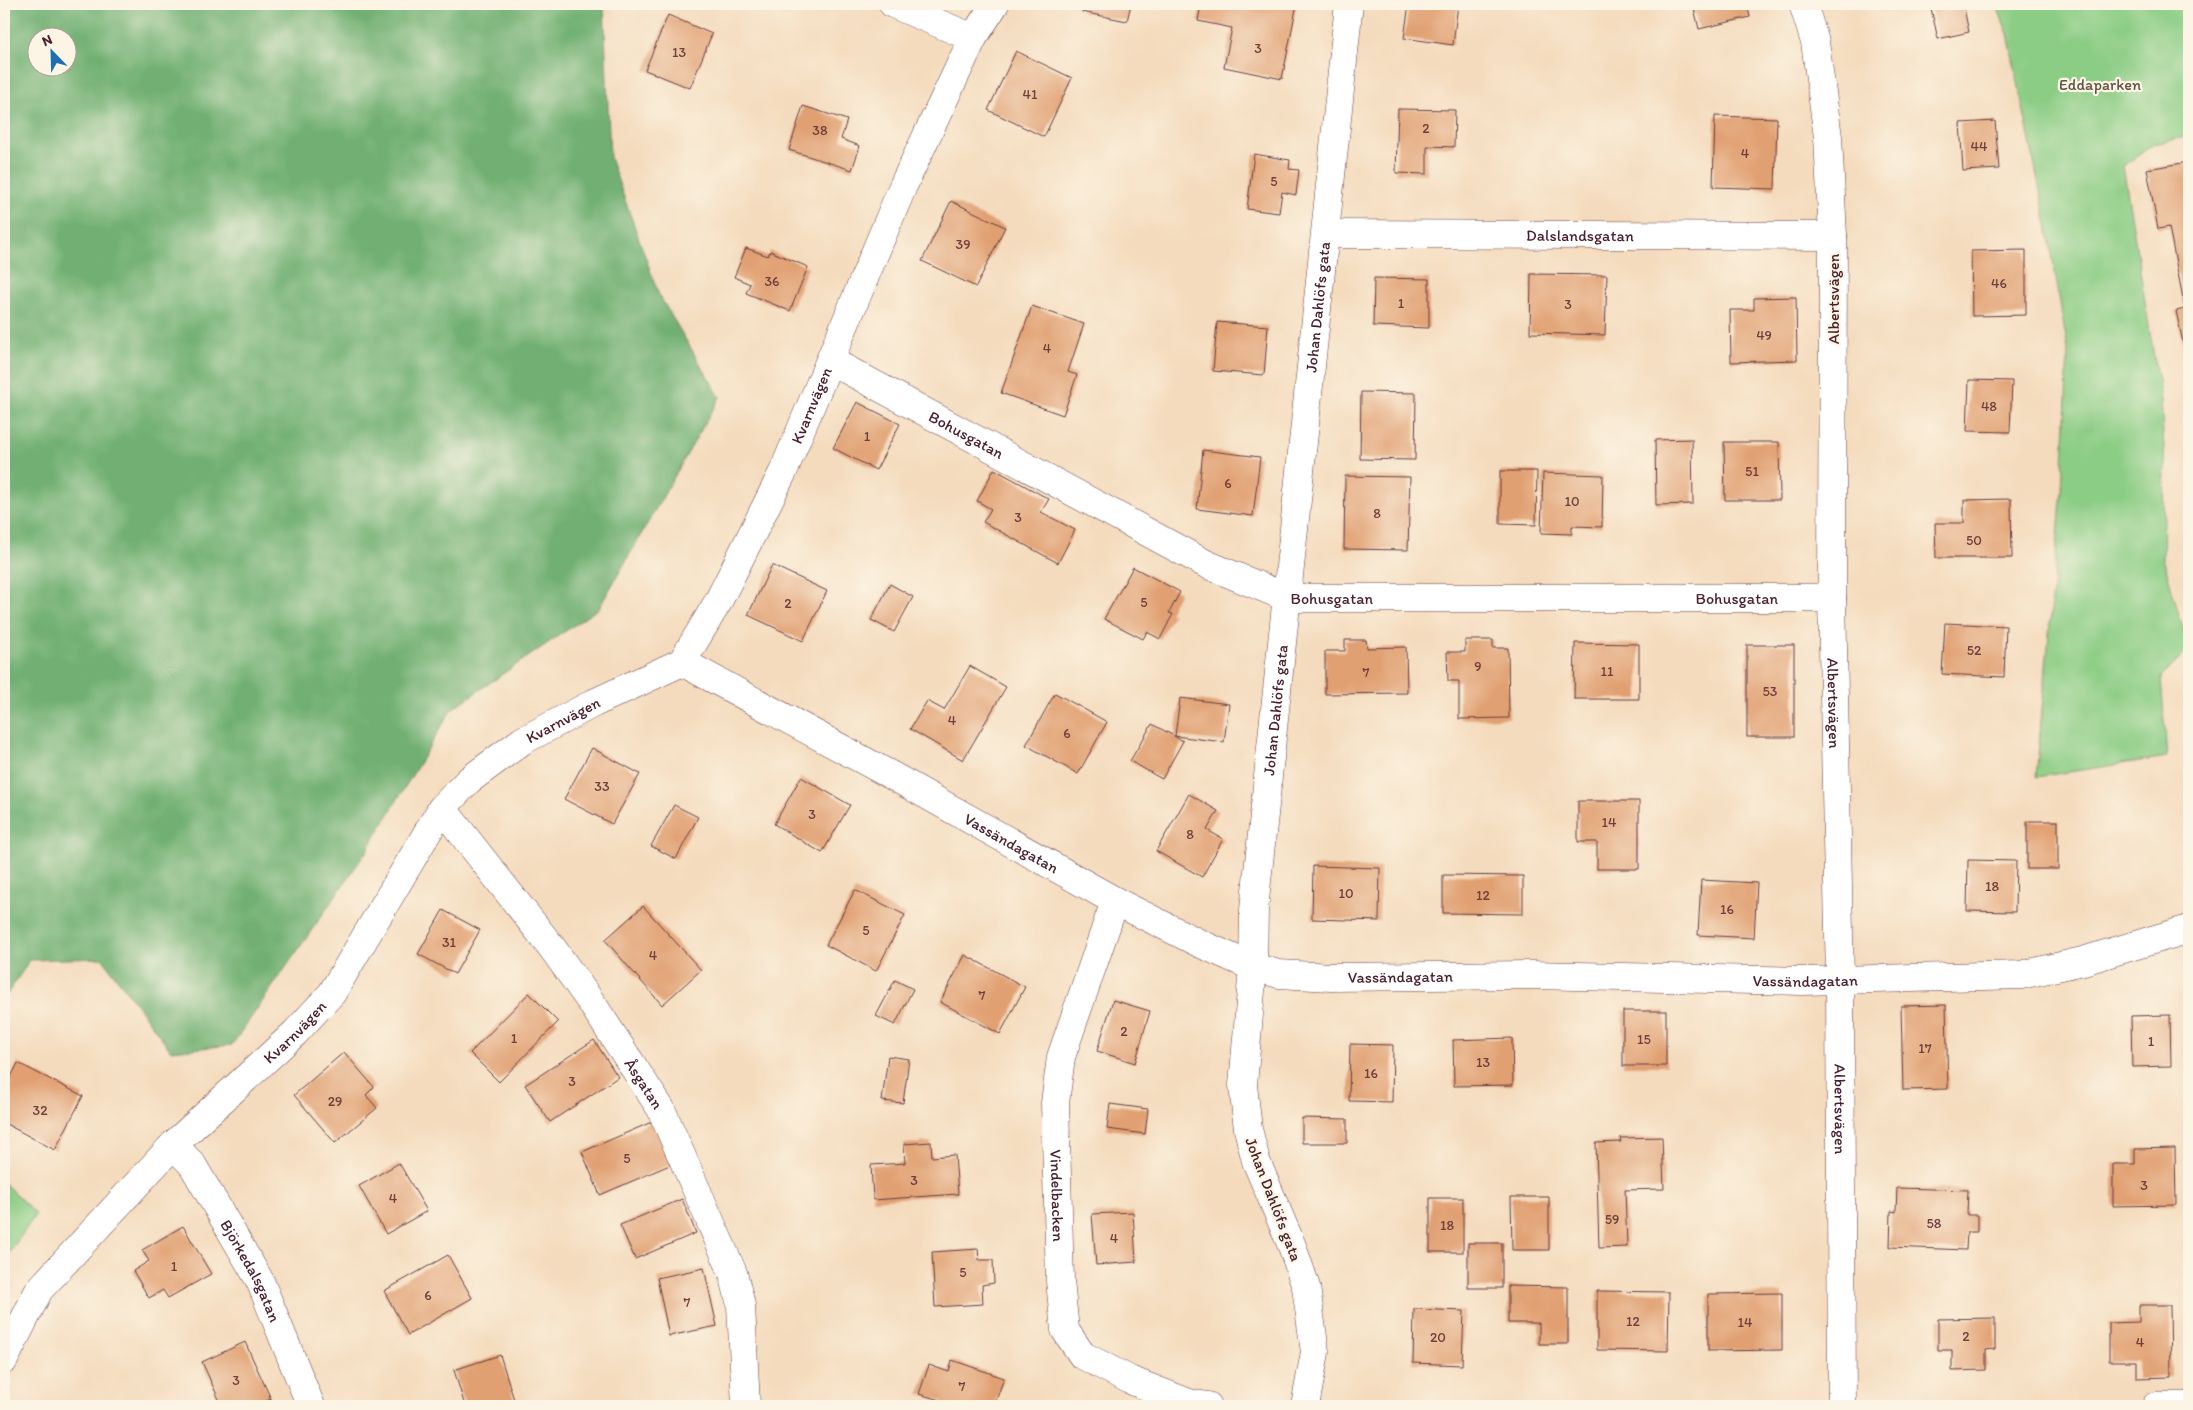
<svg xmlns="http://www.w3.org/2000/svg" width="2193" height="1410" font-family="Itim,sans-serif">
	<rect width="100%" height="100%" fill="#fcf5e5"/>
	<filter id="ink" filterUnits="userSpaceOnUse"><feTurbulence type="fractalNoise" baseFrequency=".02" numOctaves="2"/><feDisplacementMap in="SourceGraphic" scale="10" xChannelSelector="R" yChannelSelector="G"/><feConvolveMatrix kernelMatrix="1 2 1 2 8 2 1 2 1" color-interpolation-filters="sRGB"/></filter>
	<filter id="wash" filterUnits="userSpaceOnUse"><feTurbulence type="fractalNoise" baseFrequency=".0096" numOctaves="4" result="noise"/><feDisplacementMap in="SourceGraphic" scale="20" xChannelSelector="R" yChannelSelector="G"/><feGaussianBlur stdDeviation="1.12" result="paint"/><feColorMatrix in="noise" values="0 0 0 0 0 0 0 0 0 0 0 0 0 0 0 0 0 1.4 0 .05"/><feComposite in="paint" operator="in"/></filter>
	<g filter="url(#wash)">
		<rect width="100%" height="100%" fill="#f4dbbd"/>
		<g fill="#8ccd85" stroke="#6b7658">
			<polygon points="1996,4 2189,4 2189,136 2154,144 2123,166 2161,400 2165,466 2163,558 2189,650 2161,677 2167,757 2036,777 2062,490 2068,350 2047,225 2008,34"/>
			<polygon points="4,1183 36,1214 4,1261"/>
		</g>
		<path fill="#71b072" stroke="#5e684e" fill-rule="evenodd" d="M4,4H604L610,158L659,295L720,397L599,608L452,709L366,852L232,1045L171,1051L102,958L30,960L4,999ZM38,38H68V68H38Z"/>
		<g id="blocks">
			<g fill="#e1a072">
				<polygon points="1084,4 1131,4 1127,21 1082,12"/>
				<polygon points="1201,4 1297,4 1282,79 1224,67 1232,28 1198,21"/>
				<polygon points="1409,4 1458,4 1453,45 1404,38"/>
				<polygon points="1693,4 1747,4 1750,17 1699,29"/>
				<polygon points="1930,4 1963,4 1969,32 1938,39"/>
				<polygon points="668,15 712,34 690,88 645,70"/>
				<polygon points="1016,51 1072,78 1044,137 988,110"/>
				<polygon points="803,106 847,120 841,139 860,146 852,170 789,150"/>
				<polygon points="1398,109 1455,110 1454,147 1427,146 1427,174 1396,173"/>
				<polygon points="1715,116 1777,118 1775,189 1713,187"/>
				<polygon points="1995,121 1999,169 1963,171 1960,123"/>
				<polygon points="1254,154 1290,160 1289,169 1299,170 1296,195 1282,192 1279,213 1247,209"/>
				<polygon points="2189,162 2189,365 2188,365 2176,311 2185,309 2169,227 2158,229 2147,169"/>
				<polygon points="951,201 1005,227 976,287 922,261"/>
				<polygon points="746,248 768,256 770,251 808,267 790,311 746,293 750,284 734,277"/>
				<polygon points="2026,250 2026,315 1972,316 1971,251"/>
				<polygon points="1531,274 1607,275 1605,335 1530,333"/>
				<polygon points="1374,278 1429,279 1429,328 1373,326"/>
				<polygon points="1796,297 1797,360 1731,362 1730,310 1754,310 1754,298"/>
				<polygon points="1032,306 1084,324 1068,372 1077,375 1063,415 1001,393"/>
				<polygon points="1217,322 1268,326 1264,375 1213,371"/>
				<polygon points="1969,380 2012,381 2010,432 1967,431"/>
				<polygon points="1361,392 1416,393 1415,460 1360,459"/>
				<polygon points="857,402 900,424 876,470 833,448"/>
				<polygon points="1692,439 1693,504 1656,505 1655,440"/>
				<polygon points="1724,442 1779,442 1780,500 1725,500"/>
				<polygon points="1203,450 1260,457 1253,516 1197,509"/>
				<polygon points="994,469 1049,499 1041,512 1075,530 1058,563 983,522 991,509 977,501"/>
				<polygon points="1500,471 1537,471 1536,525 1500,524"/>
				<polygon points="1543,473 1603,475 1602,527 1572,526 1572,534 1541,533"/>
				<polygon points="1345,476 1410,477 1408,550 1344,549"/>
				<polygon points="2011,499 2012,558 1936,558 1935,523 1964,523 1964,500"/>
				<polygon points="772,565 827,591 803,641 748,615"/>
				<polygon points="1133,567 1180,592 1169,613 1173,614 1160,639 1147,632 1143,639 1104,619"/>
				<polygon points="890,584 913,597 894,632 871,620"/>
				<polygon points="1945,623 2006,626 2004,677 1942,674"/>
				<polygon points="1345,640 1366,640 1367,648 1406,647 1407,693 1325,694 1325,651 1345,651"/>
				<polygon points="1465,640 1493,640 1493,648 1508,648 1509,718 1459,719 1459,681 1448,681 1447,652 1465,652"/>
				<polygon points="1575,643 1639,644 1639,699 1574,699"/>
				<rect x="1747" y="645" width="47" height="92"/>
				<polygon points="970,666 1006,687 963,760 910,729 927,701 944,710"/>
				<polygon points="1055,693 1107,722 1078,774 1026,745"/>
				<polygon points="1180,698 1229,704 1224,742 1175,736"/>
				<polygon points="1152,724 1183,741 1162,779 1130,761"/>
				<polygon points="592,748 640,774 612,824 564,799"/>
				<polygon points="801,777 850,805 822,853 774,824"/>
				<polygon points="1189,794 1218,811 1207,830 1223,839 1202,877 1156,851"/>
				<polygon points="1578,801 1639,801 1639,869 1597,869 1597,842 1578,842"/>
				<polygon points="674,805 698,817 676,859 651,846"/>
				<rect x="2027" y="821" width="31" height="48"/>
				<polygon points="1968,860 2016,861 2015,912 1967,911"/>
				<polygon points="1313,866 1380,868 1379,921 1312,919"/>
				<polygon points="1443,875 1523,876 1523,914 1443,913"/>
				<polygon points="1701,880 1757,883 1754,938 1698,935"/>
				<polygon points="855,890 905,915 876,971 826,945"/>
				<polygon points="643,906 701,970 662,1005 605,940"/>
				<polygon points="443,910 480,930 455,974 418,954"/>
				<polygon points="965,955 1025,987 1000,1034 940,1002"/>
				<polygon points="895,980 913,989 895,1025 876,1016"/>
				<polygon points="529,993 558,1022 499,1082 470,1053"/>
				<polygon points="1113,1000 1150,1011 1135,1063 1097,1051"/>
				<polygon points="1946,1005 1948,1089 1903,1090 1901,1006"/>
				<rect x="1623" y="1011" width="43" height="55"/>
				<polygon points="2170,1015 2171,1066 2132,1067 2131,1016"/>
				<polygon points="1512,1038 1513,1085 1454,1086 1453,1040"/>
				<polygon points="594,1040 618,1077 550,1122 525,1085"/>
				<polygon points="1350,1044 1393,1045 1392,1102 1349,1101"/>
				<polygon points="344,1052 374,1087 366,1095 377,1108 335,1143 294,1095"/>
				<polygon points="888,1056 909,1059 903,1103 882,1101"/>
				<polygon points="18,1063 83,1096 55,1150 4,1123 4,1091"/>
				<polygon points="1110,1104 1148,1109 1145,1134 1107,1129"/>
				<polygon points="1302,1118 1347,1119 1347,1143 1302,1143"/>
				<polygon points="654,1121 672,1164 600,1195 582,1152"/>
				<polygon points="1662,1137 1664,1189 1625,1190 1627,1247 1599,1248 1596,1143 1621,1142 1620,1138"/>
				<polygon points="931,1142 932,1157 955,1155 958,1194 873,1200 871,1165 905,1163 904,1144"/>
				<polygon points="2175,1148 2176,1205 2113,1206 2113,1164 2135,1164 2135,1149"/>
				<polygon points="399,1163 427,1211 386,1234 359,1186"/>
				<polygon points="1897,1188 1968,1190 1967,1215 1977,1215 1977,1232 1967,1232 1966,1250 1890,1247 1891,1211 1896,1212"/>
				<polygon points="1511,1197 1549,1197 1549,1250 1512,1250"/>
				<rect x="1430" y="1198" width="33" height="54"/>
				<polygon points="682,1199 696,1233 635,1259 620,1225"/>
				<polygon points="1133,1212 1136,1262 1096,1265 1092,1214"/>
				<polygon points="183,1226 211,1274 168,1298 163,1290 149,1298 133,1271 149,1261 142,1250"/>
				<rect x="1468" y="1243" width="34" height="45"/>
				<polygon points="978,1249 979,1260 993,1260 994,1283 982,1285 983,1304 935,1307 932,1252"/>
				<polygon points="448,1255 472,1298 408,1335 384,1291"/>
				<polygon points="704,1268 717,1326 669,1336 657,1278"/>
				<polygon points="1508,1286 1568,1287 1568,1344 1539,1344 1539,1323 1508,1323"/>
				<polygon points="1597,1291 1669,1292 1668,1351 1597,1350"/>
				<polygon points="1782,1293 1782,1350 1708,1351 1708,1294"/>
				<polygon points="2139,1305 2170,1305 2171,1377 2137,1378 2137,1361 2109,1361 2109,1323 2139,1322"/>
				<polygon points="1414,1309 1464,1311 1462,1365 1413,1363"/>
				<polygon points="1995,1318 1995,1349 1986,1350 1986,1370 1952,1371 1952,1350 1938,1350 1938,1319"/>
				<polygon points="245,1342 271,1399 255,1406 222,1406 202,1362"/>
				<polygon points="500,1355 516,1406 465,1406 454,1370"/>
				<polygon points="952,1360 1004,1378 994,1406 942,1406 943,1401 919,1394 929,1365 949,1372"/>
			</g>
		</g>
	</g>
	<g filter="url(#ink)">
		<use href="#blocks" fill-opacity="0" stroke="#643b41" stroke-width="1"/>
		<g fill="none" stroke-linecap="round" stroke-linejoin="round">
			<g stroke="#643b41" stroke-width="29">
				<g id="minor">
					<polyline points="893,4 973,38"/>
					<path id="s1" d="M1326,234L1833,236"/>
					<path id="s2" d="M831,361L1206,564L1288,598H1832"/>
					<path id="s3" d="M682,662L898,779L1115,901L1199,943L1253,967L1279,974L1331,977L1531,975L1803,981L2021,975L2083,961L2189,929"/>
					<path id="s4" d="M442,808L553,949L591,1002L661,1109L733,1273L741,1305L746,1406"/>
					<path id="s5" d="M1115,901L1061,1057L1055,1103L1060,1281L1065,1330L1082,1355L1130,1380L1189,1403L1208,1406"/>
					<path id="s6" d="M173,1145L192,1164L260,1281L311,1406"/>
					<path id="s7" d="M4,1360L39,1290L173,1145L295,1033L332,993L442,808L469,780L522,741L594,703L682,662L718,602L783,472L903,186L973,38L995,4"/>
					<path id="s8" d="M1305,1406L1315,1352L1306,1287L1292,1246L1256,1161L1248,1129L1243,1085L1253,967L1254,910L1349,4"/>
					<polyline points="2156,1406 2189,1406"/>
				</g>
			</g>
			<g stroke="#643b41" stroke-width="29">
				<g id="tertiary">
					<path id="s9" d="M1803,4L1815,42L1828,137L1833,236L1832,598L1840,980L1842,1406"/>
				</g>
			</g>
			<use href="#minor" stroke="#fff" stroke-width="28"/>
			<use href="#tertiary" stroke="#fff" stroke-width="28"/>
		</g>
	</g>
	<g text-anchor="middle" stroke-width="4.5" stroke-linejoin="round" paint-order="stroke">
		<g font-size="14" fill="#703f3d">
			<text x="1258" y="53">3</text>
			<text x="679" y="57">13</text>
			<text x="1030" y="99">41</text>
			<text x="1426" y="133">2</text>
			<text x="820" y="135">38</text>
			<text x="1979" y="151">44</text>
			<text x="1745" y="158">4</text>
			<text x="1274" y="186">5</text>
			<text x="963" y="249">39</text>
			<text x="772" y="286">36</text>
			<text x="1999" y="288">46</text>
			<text x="1401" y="308">1</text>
			<text x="1568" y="309">3</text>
			<text x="1764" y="340">49</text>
			<text x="1047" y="353">4</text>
			<text x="1989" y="411">48</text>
			<text x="867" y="441">1</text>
			<text x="1752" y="476">51</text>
			<text x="1228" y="488">6</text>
			<text x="1572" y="506">10</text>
			<text x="1377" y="518">8</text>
			<text x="1018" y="522">3</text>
			<text x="1974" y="545">50</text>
			<text x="1144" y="607">5</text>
			<text x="788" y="608">2</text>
			<text x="1974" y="655">52</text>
			<text x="1478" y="671">9</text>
			<text x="1607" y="676">11</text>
			<text x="1366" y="677">7</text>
			<text x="1770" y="696">53</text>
			<text x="952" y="725">4</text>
			<text x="1067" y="738">6</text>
			<text x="602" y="791">33</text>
			<text x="812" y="819">3</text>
			<text x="1609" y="827">14</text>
			<text x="1190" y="839">8</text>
			<text x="1992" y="891">18</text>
			<text x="1346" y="898">10</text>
			<text x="1483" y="900">12</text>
			<text x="1727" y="914">16</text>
			<text x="866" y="935">5</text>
			<text x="449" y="947">31</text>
			<text x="653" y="960">4</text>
			<text x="982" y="1000">7</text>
			<text x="1124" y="1036">2</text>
			<text x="514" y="1043">1</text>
			<text x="1644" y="1044">15</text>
			<text x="2151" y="1046">1</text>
			<text x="1925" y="1053">17</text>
			<text x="1483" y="1067">13</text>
			<text x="1371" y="1078">16</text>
			<text x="572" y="1086">3</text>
			<text x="335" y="1106">29</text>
			<text x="40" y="1115">32</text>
			<text x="627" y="1163">5</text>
			<text x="914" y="1185">3</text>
			<text x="2144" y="1190">3</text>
			<text x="393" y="1203">4</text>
			<text x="1612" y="1224">59</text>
			<text x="1934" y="1228">58</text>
			<text x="1447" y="1230">18</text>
			<text x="1114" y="1243">4</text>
			<text x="174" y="1271">1</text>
			<text x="963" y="1277">5</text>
			<text x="428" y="1300">6</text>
			<text x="687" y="1307">7</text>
			<text x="1633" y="1326">12</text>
			<text x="1745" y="1327">14</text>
			<text x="1966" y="1341">2</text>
			<text x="1438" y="1342">20</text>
			<text x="2140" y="1347">4</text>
			<text x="236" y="1385">3</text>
			<text x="962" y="1391">7</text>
		</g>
		<g font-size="16" fill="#5e5346" stroke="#fcf5e5">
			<text x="2100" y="90">Eddaparken</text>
		</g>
		<g font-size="16" fill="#4a1f2b" stroke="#fcf5e5">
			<text dy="6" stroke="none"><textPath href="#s1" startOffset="254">Dalslandsgatan</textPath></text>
			<text transform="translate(1833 299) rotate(-90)" y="6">Albertsvägen</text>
			<text dy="6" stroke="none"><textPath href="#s8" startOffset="1115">Johan Dahlöfs gata</textPath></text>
			<text dy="6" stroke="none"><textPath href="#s7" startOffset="1282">Kvarnvägen</textPath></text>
			<text dy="6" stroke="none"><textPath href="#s2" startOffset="154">Bohusgatan</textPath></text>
			<text dy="6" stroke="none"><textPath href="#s2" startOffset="559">Bohusgatan</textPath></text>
			<text dy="6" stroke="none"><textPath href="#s2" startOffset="964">Bohusgatan</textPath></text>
			<text dy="6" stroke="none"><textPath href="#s9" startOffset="702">Albertsvägen</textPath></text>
			<text dy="6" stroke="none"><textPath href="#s8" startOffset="710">Johan Dahlöfs gata</textPath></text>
			<text dy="6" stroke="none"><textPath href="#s7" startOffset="862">Kvarnvägen</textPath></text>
			<text dy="6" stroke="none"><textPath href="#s3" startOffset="376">Vassändagatan</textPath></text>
			<text dy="6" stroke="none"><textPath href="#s3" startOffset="796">Vassändagatan</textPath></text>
			<text dy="6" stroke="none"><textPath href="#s3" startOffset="1201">Vassändagatan</textPath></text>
			<text dy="6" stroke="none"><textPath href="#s7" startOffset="442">Kvarnvägen</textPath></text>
			<text dy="6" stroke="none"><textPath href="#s4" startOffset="342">Åsgatan</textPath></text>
			<text dy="6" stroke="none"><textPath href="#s9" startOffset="1108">Albertsvägen</textPath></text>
			<text dy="6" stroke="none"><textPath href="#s5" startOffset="304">Vindelbacken</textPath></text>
			<text transform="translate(1274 1199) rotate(69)" y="6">Johan Dahlöfs gata</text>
			<text dy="6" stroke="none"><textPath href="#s6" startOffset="149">Björkedalsgatan</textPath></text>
		</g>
	</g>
	<rect width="2193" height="1410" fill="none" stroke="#fcf5e5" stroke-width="20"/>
	<g transform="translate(52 52) rotate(337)"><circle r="24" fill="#fcf5e5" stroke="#b59f9b"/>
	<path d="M0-4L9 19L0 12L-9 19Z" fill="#1f6fb2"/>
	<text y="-8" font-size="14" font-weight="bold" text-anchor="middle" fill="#4a1f2b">N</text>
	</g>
</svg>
